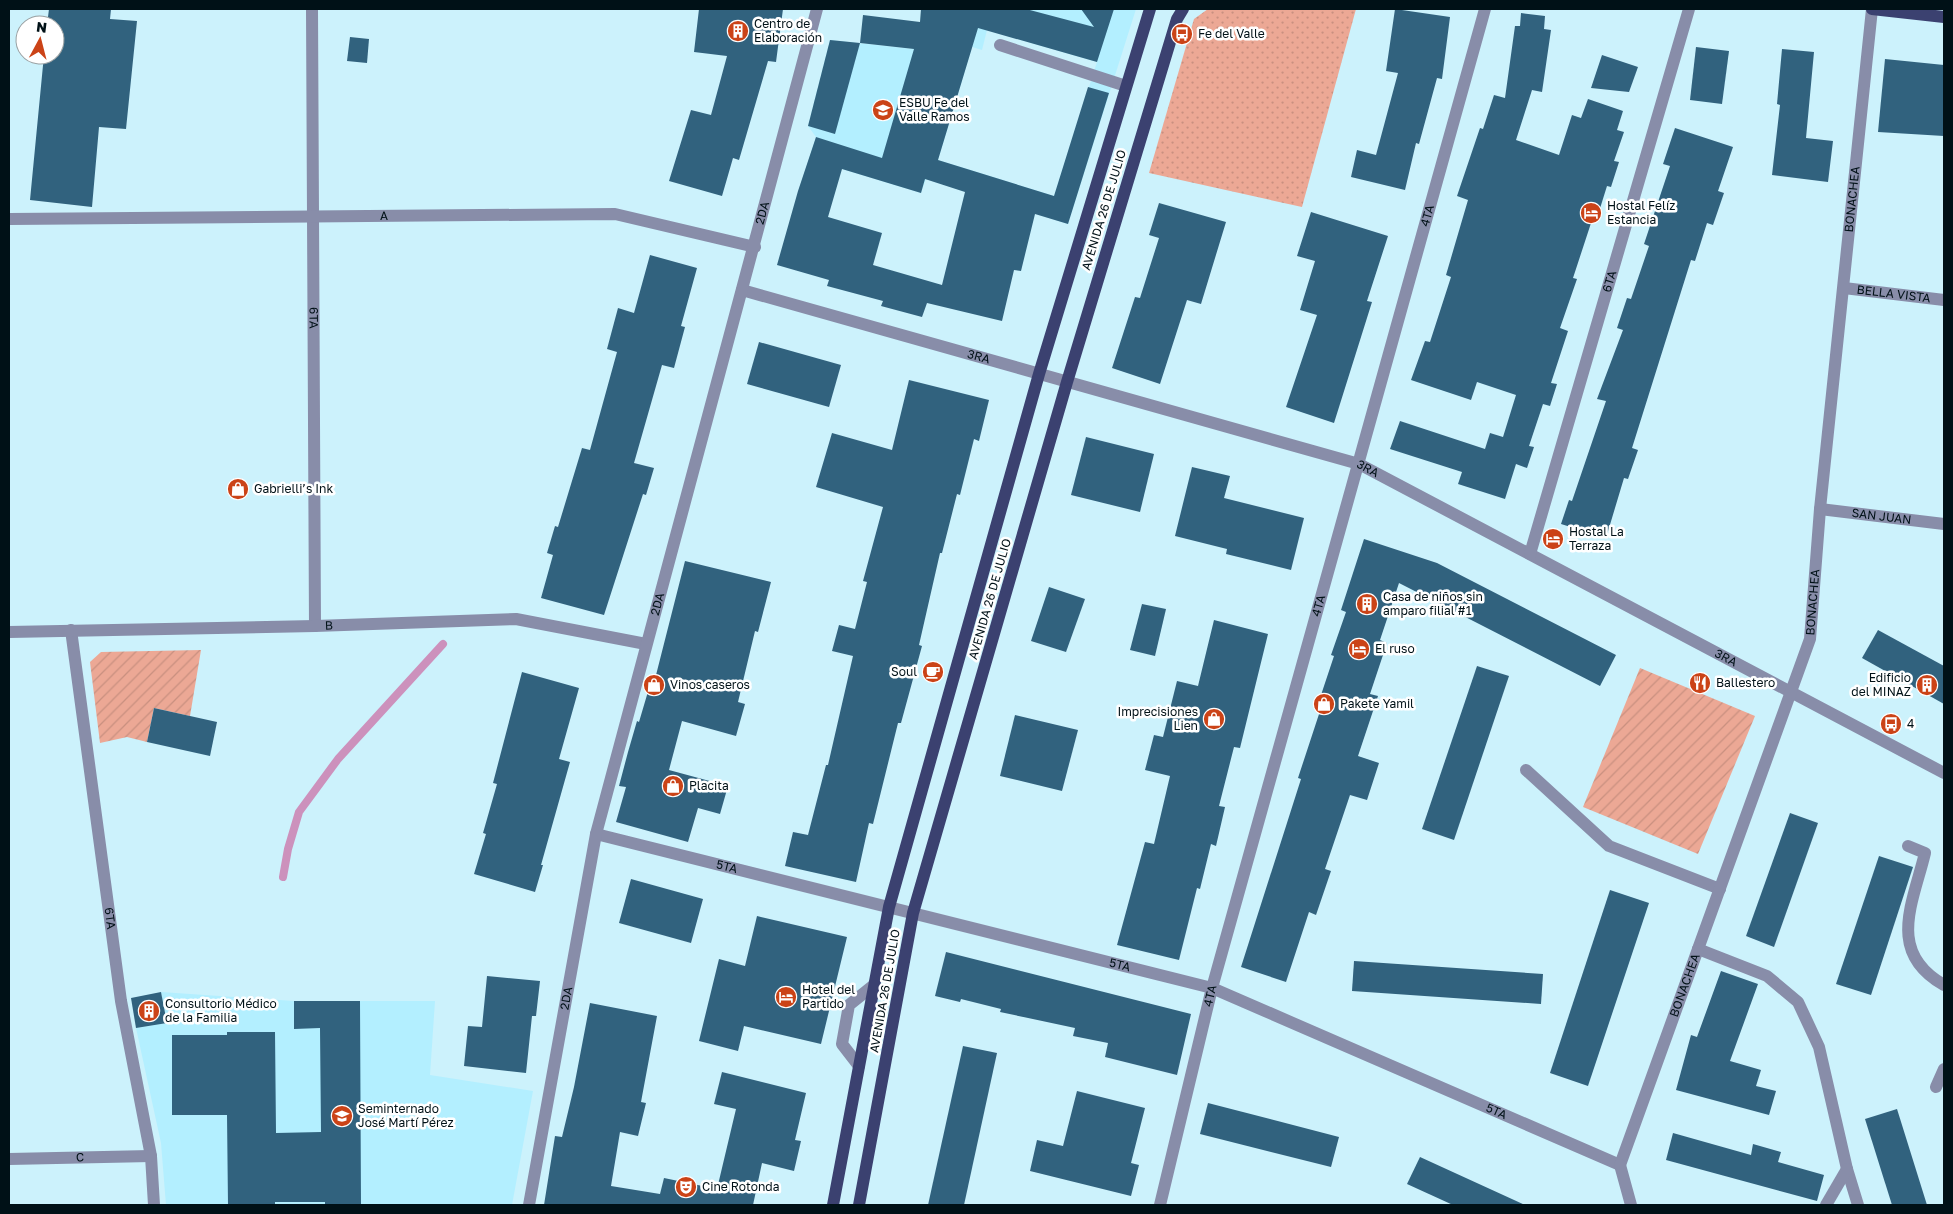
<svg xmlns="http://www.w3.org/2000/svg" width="1953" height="1214" font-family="'Golos Text',sans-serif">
	<defs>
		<pattern id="park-dots" width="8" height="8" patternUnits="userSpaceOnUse" patternTransform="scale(1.25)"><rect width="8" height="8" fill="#eca895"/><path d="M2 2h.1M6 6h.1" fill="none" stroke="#c99080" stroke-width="1.8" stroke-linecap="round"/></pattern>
		<pattern id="garden-furrows" width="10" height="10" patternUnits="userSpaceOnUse" patternTransform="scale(1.25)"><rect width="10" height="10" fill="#eca895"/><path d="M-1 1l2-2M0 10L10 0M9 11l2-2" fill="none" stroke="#c99080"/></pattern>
	</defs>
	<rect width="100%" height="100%" fill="#ccf2fc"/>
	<g fill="#b3efff" fill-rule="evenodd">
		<path d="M972,9H1136L1068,224L926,179L921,193L809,159L816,137L808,126L830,40L959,54ZM987,30L1097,62L1054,196L938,160L972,47L982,50Z"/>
		<polygon points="161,992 294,1001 435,1001 430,1075 533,1091 512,1205 166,1205 161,1143 136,1028 167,1023"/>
	</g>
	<polygon fill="url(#park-dots)" points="1208,9 1356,9 1302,207 1149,173 1194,19"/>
	<g fill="url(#garden-furrows)">
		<polygon points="201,650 190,716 154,708 147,742 127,737 100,743 90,662 101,652"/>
		<polygon points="1640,668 1755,716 1698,854 1583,807"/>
	</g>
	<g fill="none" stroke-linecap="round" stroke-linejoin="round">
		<polyline stroke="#cc91bc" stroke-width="8" points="283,877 288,849 299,812 338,759 443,644"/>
	</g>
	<g fill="#31627e" fill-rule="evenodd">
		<polygon points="49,9 111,9 110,19 137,21 126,129 99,127 92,207 30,200 44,55 55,55 55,25 47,25"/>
		<polygon points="699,9 783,9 776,62 768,61 739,160 733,158 722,196 669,181 691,110 711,115 727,56 694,52"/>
		<path d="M921,9H1026L1094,27L1081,9H1114L1097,62L978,28L938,160L1054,196L1088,87L1109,93L1068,224L1035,214L1021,271L1014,270L1002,321L927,303L922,317L881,306L883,301L827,286L829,280L777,265L798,191L816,137L882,158L914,49L860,43L863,15L920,22ZM842,169L921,193L925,179L965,192L942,285L873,265L882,233L828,217Z"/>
		<polygon points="1395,9 1450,17 1442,79 1437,78 1419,144 1416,143 1405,190 1351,177 1357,150 1376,155 1398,73 1386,71"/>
		<polygon points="1521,13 1545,16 1544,29 1551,30 1542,92 1532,90 1516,140 1559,155 1572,115 1581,118 1588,99 1623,111 1617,130 1624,132 1614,161 1619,162 1611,187 1607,186 1597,218 1593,217 1573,278 1577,279 1560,328 1568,331 1551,383 1557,384 1550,406 1543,404 1529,446 1534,447 1527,468 1516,464 1505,499 1458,484 1462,472 1390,449 1400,421 1485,449 1490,433 1503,437 1516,395 1477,382 1471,400 1411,380 1425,341 1430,342 1451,277 1446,275 1468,200 1457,196 1480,128 1483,129 1494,95 1505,98 1515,26 1520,26"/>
		<polygon points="350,37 369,39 367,63 347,61"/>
		<polygon points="830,40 860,43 835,134 808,126"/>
		<polygon points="1696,47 1729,51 1722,104 1690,100"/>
		<polygon points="1782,49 1814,52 1806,138 1833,141 1828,182 1772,175 1780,105 1777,104"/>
		<polygon points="1602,55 1638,67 1629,92 1591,88"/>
		<polygon points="1885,59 1944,65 1944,136 1878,132"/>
		<polygon points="1675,128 1733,147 1718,191 1724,193 1713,225 1707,223 1695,261 1691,260 1632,448 1638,450 1628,479 1624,478 1606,538 1561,524 1569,500 1572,501 1606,401 1597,399 1623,330 1617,328 1627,298 1631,299 1649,246 1644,244 1670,166 1663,164"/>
		<polygon points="1159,203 1226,222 1201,304 1187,300 1160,384 1112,368 1135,297 1140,298 1159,238 1149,235"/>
		<polygon points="1311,212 1388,236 1367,301 1372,302 1334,423 1286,407 1317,315 1300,310 1315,261 1297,256"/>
		<polygon points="650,255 697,268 681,326 685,327 674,368 662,365 634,463 654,468 646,495 643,494 604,615 541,598 553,555 547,553 555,526 558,527 582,448 590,450 617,352 607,349 618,308 634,313"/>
		<polygon points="759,342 841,365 829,407 747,384"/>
		<polygon points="909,380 989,400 979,441 974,439 960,495 957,494 942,553 940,553 919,645 922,646 901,723 898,723 873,824 869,823 856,882 785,866 793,832 808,835 826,765 828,765 853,656 832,651 839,625 855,629 867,582 863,581 883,507 816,487 832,433 892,450"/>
		<polygon points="1086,437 1154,454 1140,512 1071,495"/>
		<polygon points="1192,467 1230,476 1224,498 1304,518 1291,570 1226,554 1227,549 1175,536"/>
		<polygon points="1364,539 1437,563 1616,655 1600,686 1399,583 1380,640 1387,643 1370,694 1378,696 1358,756 1379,763 1367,800 1350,795 1325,869 1331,871 1316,915 1309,912 1286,982 1241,967 1301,779 1298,778 1321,708 1317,707 1334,656 1331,655 1346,612 1341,610"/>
		<polygon points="685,561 771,582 758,632 755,631 738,702 745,704 736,736 682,721 669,770 728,786 720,814 698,808 688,842 616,822 626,787 619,786 628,752 637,721 639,722 652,678 655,679"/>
		<polygon points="1049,587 1085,599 1066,652 1031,641"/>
		<polygon points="1142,604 1166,609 1155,656 1130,650"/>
		<polygon points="1214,620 1268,634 1240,748 1234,747 1219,806 1225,807 1216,846 1211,844 1200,889 1197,888 1179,960 1117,945 1145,842 1154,844 1170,776 1145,770 1154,735 1163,737 1177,681 1198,686"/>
		<polygon points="1878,630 1944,666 1944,704 1862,658"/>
		<polygon points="1477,666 1509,676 1454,840 1422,829"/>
		<polygon points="522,672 579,688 559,759 570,762 541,865 543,865 535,892 474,874 486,834 483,833 497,784 493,783"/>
		<polygon points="154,708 217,722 210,756 147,742"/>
		<polygon points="1015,715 1078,730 1062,791 1000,776"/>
		<polygon points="1790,813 1818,823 1774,947 1746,936"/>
		<polygon points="1879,856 1913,867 1871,995 1836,984"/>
		<polygon points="631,879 703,899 691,943 619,923"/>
		<polygon points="1610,890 1649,903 1588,1086 1550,1073"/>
		<polygon points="757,916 847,937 821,1044 744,1026 738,1051 699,1041 719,959 745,966"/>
		<polygon points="946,952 1191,1014 1177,1075 1105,1057 1108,1043 1073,1036 1075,1028 1000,1012 1001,1009 961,999 960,1002 935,996"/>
		<polygon points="1354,961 1543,974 1541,1004 1352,991"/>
		<polygon points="1721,971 1758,984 1730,1061 1761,1070 1756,1086 1776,1091 1769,1115 1676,1090 1691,1035 1697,1037"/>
		<polygon points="487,976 540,981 536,1016 532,1016 526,1073 464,1066 468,1026 482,1027"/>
		<polygon points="161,992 167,1023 136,1028 131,998"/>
		<polygon points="294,1001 360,1001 361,1205 325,1205 325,1202 275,1202 275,1205 228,1205 227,1115 172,1115 172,1035 227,1035 227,1032 275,1032 276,1133 321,1132 320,1028 294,1029"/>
		<polygon points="590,1003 657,1016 641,1102 646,1103 638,1136 620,1132 611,1186 660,1194 664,1178 717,1189 736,1109 714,1104 722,1072 806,1093 795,1140 801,1141 794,1171 762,1163 753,1205 544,1205 555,1136 562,1137 574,1087"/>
		<polygon points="963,1046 997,1053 964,1205 928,1205"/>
		<polygon points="1077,1091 1145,1108 1131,1163 1139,1165 1131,1196 1030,1171 1037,1140 1063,1146"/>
		<polygon points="1208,1103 1339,1137 1331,1167 1200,1134"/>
		<polygon points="1897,1109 1927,1205 1892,1205 1865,1119"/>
		<polygon points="1673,1133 1751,1155 1753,1144 1781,1152 1778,1162 1824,1175 1817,1201 1666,1160"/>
		<polygon points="1420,1157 1525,1205 1453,1205 1407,1184"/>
	</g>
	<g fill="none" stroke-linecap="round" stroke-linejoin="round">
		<g stroke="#888da9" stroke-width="12">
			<path id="s1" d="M312,9L315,626"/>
			<polyline points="1000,45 1126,86"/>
			<path id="s2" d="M9,219L615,214L755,247"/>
			<path id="s3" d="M1844,288L1944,300"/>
			<path id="s4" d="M742,290L1359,464L1944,773"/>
			<path id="s5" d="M1820,509L1944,524"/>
			<path id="s6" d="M1530,554L1689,9"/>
			<path id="s7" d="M71,630L121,1001L151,1156L154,1205"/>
			<path id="s8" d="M9,632L315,626L516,619L646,644"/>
			<polyline points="1526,770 1609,846 1720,889"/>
			<path id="s9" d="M596,834L1212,988L1620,1165"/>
			<path d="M1908,846L1925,853C1913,903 1886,952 1944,985"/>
			<polyline points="1698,949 1767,976 1798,1002 1819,1047 1847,1169 1858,1205"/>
			<polyline points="859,1066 842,1044 849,1005 874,985"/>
			<polyline points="1936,1087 1944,1069"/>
			<path id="s10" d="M9,1159L151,1156"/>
			<path id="s11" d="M1620,1165L1810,639L1820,509L1872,9"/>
			<polyline points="1620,1165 1631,1205"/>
			<path id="s12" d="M529,1205L596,834L817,9"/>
			<path id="s13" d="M1160,1205L1212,988L1485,9"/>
			<polyline points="1826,1205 1847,1169"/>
		</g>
		<g stroke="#3b4170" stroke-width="12">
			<polyline points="1872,9 1944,17"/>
			<polyline points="833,1205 889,907 1039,374 1150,9"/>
			<polyline points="859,1205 913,913 1067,382 1177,19 1183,9"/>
		</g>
	</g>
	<defs>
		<g id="building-disc" transform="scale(1.125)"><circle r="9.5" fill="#cb4317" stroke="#fff"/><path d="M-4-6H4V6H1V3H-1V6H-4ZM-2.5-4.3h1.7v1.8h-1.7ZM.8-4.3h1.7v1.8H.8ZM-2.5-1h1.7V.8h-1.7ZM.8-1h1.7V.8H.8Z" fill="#fff"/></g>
		<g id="bus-disc" transform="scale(1.125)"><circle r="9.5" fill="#cb4317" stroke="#fff"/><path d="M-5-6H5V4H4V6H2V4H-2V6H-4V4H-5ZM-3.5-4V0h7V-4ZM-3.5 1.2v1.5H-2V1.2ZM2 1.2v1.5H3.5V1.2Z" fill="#fff"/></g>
		<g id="school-disc" transform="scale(1.125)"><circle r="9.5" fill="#cb4317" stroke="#fff"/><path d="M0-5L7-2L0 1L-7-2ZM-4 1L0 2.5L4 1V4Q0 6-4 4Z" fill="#fff"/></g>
		<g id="hotel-disc" transform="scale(1.125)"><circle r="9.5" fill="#cb4317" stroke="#fff"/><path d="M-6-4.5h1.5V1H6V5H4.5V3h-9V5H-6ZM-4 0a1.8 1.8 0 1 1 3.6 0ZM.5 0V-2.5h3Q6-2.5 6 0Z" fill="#fff"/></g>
		<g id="shop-disc" transform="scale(1.125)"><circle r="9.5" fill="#cb4317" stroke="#fff"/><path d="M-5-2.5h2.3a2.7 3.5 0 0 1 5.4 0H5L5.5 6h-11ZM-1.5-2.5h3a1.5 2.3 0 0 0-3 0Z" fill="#fff"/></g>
		<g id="cafe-disc" transform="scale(1.125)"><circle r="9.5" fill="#cb4317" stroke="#fff"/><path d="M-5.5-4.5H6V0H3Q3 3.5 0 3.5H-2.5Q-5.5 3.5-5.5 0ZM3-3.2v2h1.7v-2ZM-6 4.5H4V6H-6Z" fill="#fff"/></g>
		<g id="restaurant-disc" transform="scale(1.125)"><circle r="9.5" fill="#cb4317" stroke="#fff"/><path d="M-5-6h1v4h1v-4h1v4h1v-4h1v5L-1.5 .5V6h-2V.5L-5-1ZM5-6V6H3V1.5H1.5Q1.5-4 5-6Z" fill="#fff"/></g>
		<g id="theatre-disc" transform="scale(1.125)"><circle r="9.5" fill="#cb4317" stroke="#fff"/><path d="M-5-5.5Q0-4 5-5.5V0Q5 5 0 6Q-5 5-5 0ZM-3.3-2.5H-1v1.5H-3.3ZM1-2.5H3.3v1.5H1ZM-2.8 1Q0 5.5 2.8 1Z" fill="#fff"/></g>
	</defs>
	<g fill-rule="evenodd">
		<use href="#building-disc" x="738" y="31"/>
		<use href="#bus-disc" x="1182" y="34"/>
		<use href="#school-disc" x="883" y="110"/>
		<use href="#hotel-disc" x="1591" y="213"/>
		<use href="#shop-disc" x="238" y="489"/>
		<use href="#hotel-disc" x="1553" y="539"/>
		<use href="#building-disc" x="1367" y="604"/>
		<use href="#hotel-disc" x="1359" y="649"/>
		<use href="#cafe-disc" x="933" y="672"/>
		<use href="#restaurant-disc" x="1700" y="683"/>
		<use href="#shop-disc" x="654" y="685"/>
		<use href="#building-disc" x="1927" y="685"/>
		<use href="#shop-disc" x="1324" y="704"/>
		<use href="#shop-disc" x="1214" y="719"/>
		<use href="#bus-disc" x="1891" y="724"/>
		<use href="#shop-disc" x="673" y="786"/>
		<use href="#hotel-disc" x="786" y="997"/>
		<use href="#building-disc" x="149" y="1011"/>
		<use href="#school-disc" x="342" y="1116"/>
		<use href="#theatre-disc" x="686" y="1187"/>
	</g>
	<g text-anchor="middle" stroke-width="5" stroke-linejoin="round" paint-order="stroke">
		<g font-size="12" fill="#001117" stroke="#fff" text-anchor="start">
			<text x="754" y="28">Centro de<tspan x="754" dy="14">Elaboración</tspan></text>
			<text x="1198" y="38">Fe del Valle</text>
			<text x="899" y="107">ESBU Fe del<tspan x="899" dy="14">Valle Ramos</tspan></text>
			<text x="1607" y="210">Hostal Felíz<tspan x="1607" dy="14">Estancia</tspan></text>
			<text x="254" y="493">Gabrielli’s Ink</text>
			<text x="1569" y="536">Hostal La<tspan x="1569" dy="14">Terraza</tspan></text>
			<text x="1383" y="601">Casa de niños sin<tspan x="1383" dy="14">amparo filial #1</tspan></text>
			<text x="1375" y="653">El ruso</text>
			<text x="917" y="676" text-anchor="end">Soul</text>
			<text x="1911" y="682" text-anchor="end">Edificio<tspan x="1911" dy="14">del MINAZ</tspan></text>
			<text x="1716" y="687">Ballestero</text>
			<text x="670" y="689">Vinos caseros</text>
			<text x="1340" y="708">Pakete Yamil</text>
			<text x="1198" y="716" text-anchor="end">Imprecisiones<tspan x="1198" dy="14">Lien</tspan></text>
			<text x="1907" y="728">4</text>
			<text x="689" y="790">Placita</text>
			<text x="802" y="994">Hotel del<tspan x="802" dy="14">Partido</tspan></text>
			<text x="165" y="1008">Consultorio Médico<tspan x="165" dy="14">de la Familia</tspan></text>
			<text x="358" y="1113">Seminternado<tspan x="358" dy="14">José Martí Pérez</tspan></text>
			<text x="702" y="1191">Cine Rotonda</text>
		</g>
		<g font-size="12" fill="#001117" stroke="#fff">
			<text dy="4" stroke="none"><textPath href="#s11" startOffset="1001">BONACHEA</textPath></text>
			<text transform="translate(1104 210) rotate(-73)" y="4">AVENIDA 26 DE JULIO</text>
			<text dy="4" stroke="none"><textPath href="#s12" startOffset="1020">2DA</textPath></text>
			<text dy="4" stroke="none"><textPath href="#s2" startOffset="375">A</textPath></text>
			<text dy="4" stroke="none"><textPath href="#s13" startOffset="1025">4TA</textPath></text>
			<text dy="4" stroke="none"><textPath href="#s6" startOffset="284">6TA</textPath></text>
			<text dy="4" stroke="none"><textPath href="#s3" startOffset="50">BELLA VISTA</textPath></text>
			<text dy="4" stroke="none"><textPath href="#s1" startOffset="309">6TA</textPath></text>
			<text dy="4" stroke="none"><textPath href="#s4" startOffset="246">3RA</textPath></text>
			<text dy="4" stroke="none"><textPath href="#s4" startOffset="651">3RA</textPath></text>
			<text dy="4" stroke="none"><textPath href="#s5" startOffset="62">SAN JUAN</textPath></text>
			<text transform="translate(990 599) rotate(-74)" y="4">AVENIDA 26 DE JULIO</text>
			<text dy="4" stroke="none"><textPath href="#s11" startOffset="596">BONACHEA</textPath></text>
			<text dy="4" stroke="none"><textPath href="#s12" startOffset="615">2DA</textPath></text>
			<text dy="4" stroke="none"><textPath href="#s13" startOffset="620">4TA</textPath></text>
			<text dy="4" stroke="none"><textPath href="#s8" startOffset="320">B</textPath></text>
			<text dy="4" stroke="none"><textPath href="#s4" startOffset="1056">3RA</textPath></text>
			<text dy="4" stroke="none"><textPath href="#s9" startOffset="135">5TA</textPath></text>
			<text dy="4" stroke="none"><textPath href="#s7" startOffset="291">6TA</textPath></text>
			<text dy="4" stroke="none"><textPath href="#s9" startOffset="540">5TA</textPath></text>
			<text dy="4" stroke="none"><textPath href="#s11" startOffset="191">BONACHEA</textPath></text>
			<text transform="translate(885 991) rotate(-80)" y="4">AVENIDA 26 DE JULIO</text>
			<text dy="4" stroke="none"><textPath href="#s13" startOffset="215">4TA</textPath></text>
			<text dy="4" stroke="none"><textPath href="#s12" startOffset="210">2DA</textPath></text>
			<text dy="4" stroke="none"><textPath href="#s9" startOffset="945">5TA</textPath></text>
			<text dy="4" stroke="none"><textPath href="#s10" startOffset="71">C</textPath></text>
		</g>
	</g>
	<rect width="1953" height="1214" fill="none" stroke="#001117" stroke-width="20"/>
	<g transform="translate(40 40) rotate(7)"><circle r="24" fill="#ffffff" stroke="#99a0a2"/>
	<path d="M0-4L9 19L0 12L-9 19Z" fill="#cb4317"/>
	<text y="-8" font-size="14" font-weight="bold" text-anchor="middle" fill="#001117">N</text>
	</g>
</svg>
